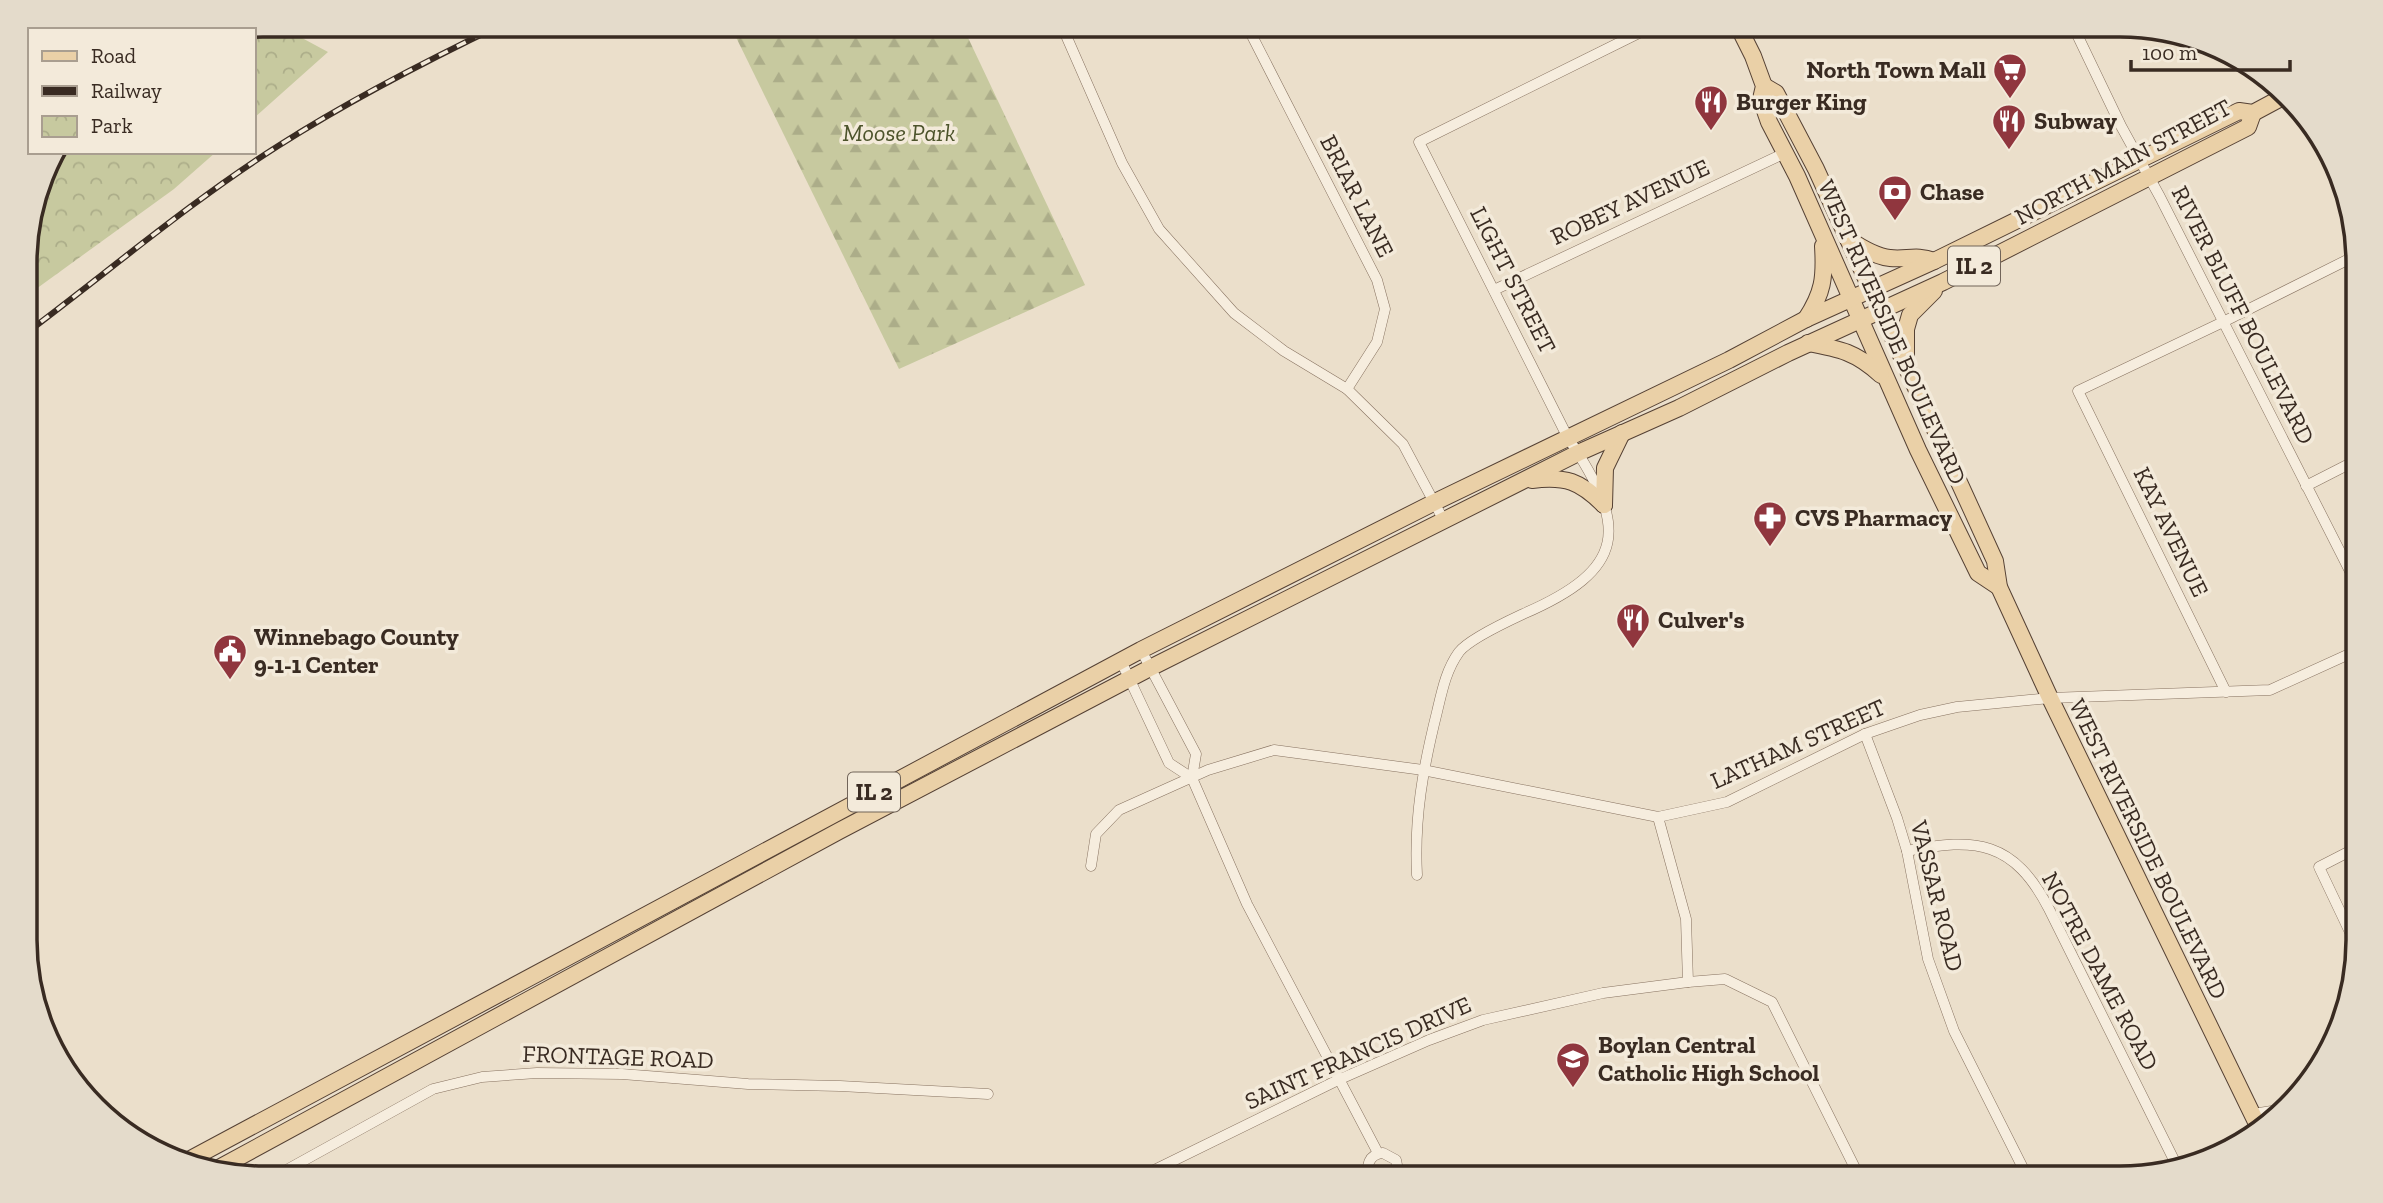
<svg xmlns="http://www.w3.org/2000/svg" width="2383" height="1203" font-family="'Zilla Slab',serif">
	<defs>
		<pattern id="forest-firs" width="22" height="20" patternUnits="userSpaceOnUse" patternTransform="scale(1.75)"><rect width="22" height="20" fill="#c7c99f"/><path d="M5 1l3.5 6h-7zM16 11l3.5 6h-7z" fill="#acad89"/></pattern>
		<pattern id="park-crowns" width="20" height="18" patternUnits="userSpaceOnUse" patternTransform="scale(1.75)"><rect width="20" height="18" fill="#c7c99f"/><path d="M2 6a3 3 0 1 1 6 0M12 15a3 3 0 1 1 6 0" fill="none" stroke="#acad89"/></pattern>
	</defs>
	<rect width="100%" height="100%" fill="#ebdfcb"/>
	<polygon fill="url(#forest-firs)" points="730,25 962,25 1085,285 899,369"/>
	<g fill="url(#park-crowns)">
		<polygon points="263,24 278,25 328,52 254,118 254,30 236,30"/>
		<polygon points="53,152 216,152 174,189 25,297 25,247 49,157"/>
	</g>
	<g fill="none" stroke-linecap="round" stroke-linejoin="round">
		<g stroke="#877260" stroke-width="11">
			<g id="street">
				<polyline points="1061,24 1122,163 1159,229 1234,313 1284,351 1347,389 1403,444 1444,521"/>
				<polyline points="1246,24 1377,280 1385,309 1377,342 1347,389"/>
				<polyline points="2072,24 2121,126 2160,197 2358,587"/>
				<polyline points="1494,290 1785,153"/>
				<polyline points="2306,486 2357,460"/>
				<polyline points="1141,650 1196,754 1192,778 1247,904 1378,1153"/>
				<polyline points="1121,661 1169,763 1192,778"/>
				<polyline points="2226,692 2078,391 2223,322 2357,255"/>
				<polyline points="1865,734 1897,818 1907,851 1928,959 1954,1031 2028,1178"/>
				<polyline points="1658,817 1686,919 1688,982"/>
				<path d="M1907,851C1976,837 2014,841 2049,909L2176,1164"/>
				<polyline points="1091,866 1096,834 1119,810 1208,770 1274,750 1423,770 1658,817 1727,802 1865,734 1920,715 1957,707 2050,698 2270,690 2358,650"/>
				<path d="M1417,875C1414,818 1423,768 1437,712C1442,691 1446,670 1459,652C1469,639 1508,621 1523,614C1627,569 1629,528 1568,438L1419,142L1657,24"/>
				<polyline points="2357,947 2319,867 2358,847"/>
				<polyline points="2253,1114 2278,1110"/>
				<polyline points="272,1178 433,1089 482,1077 537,1073 622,1074 748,1084 840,1086 988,1094"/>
				<polyline points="1138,1178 1338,1080 1429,1040 1483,1020 1603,993 1688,982 1725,979 1772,1002 1860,1178"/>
				<path d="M1372,1178C1364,1167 1369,1154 1383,1153L1396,1160L1398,1170L1394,1178"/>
			</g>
		</g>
		<g stroke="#554134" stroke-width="18">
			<g id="primary">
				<polyline points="1737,24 1753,56 1764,86 1761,99 1769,122 1797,176 1918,450 1978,573 1999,587"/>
				<polyline points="1764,86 1776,93 1816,169 1995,561 1999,587 2050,698 2260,1130"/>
				<path d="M1848,239C1860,247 1876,257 1890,258C1907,260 1916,254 1934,261"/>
				<path d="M1806,319C1823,293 1825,278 1823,246"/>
				<path d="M1808,343C1840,349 1856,352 1881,375"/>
				<polyline points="1906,359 1906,329 1910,315 1934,291"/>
				<path d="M1532,480C1566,476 1580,481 1604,505"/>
				<polyline points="1604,505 1605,468 1622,433"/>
				<polyline points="187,1161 1141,650 1433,503 1729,360 1806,319 1934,261 2239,111 2253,113 2281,98"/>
				<polyline points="219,1168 839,831 1150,668 1578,453 1679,408 1788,353 1943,282 2248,127 2253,113"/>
			</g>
		</g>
		<use href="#street" stroke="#f6edde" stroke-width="10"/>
		<use href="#primary" stroke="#ead0a7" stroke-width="16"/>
		<g stroke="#392b22" stroke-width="6">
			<path id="rail" d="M25,334C109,271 190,202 278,146C350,100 426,61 503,24"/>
		</g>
		<use href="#rail" stroke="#f3eada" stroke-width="3.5" stroke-dasharray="10" stroke-linecap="butt"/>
	</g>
	<defs>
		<g id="supermarket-pin" transform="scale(1.75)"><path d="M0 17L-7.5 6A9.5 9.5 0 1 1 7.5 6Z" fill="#90363e" stroke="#f3eada"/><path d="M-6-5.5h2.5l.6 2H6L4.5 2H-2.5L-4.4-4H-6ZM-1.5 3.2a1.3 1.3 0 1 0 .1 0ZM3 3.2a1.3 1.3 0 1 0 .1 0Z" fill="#fff"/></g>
		<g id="restaurant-pin" transform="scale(1.75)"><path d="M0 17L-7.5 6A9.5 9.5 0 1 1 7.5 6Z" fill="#90363e" stroke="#f3eada"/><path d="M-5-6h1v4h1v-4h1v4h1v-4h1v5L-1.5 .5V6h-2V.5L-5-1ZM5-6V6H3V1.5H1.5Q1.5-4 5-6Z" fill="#fff"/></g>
		<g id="bank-pin" transform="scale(1.75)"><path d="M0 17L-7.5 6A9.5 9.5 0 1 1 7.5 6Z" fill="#90363e" stroke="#f3eada"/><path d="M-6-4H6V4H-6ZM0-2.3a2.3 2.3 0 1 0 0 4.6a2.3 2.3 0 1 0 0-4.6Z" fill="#fff"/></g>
		<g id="pharmacy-pin" transform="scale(1.75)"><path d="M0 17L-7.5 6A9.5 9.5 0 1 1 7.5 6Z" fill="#90363e" stroke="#f3eada"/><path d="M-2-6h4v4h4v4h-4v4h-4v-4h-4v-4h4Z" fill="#fff"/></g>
		<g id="civic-pin" transform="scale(1.75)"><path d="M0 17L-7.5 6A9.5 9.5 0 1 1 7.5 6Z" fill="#90363e" stroke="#f3eada"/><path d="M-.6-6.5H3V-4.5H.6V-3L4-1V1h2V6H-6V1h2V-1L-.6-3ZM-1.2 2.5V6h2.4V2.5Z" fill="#fff"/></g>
		<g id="school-pin" transform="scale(1.75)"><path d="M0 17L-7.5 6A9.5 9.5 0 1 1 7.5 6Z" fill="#90363e" stroke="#f3eada"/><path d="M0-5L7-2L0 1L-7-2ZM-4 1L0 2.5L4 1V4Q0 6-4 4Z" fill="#fff"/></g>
	</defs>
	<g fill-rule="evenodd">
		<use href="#supermarket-pin" x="2010" y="70"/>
		<use href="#restaurant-pin" x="1711" y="102"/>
		<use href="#restaurant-pin" x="2009" y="121"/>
		<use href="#bank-pin" x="1895" y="192"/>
		<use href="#pharmacy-pin" x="1770" y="518"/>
		<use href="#restaurant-pin" x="1633" y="620"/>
		<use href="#civic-pin" x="230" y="651"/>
		<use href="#school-pin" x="1573" y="1059"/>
	</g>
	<g text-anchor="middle" stroke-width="7" stroke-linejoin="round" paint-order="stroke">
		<g fill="#f3eada" stroke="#716459" stroke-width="2">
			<rect x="1948" y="246.5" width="52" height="39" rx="5"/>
			<rect x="848" y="772.5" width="52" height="39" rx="5"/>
		</g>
		<g font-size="23" font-weight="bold" fill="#392b22">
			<text x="1974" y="274">IL 2</text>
			<text x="874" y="800">IL 2</text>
		</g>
		<g font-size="24" font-weight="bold" fill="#392b22" stroke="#f3eada" text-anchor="start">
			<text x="1986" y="78" text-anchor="end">North Town Mall</text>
			<text x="1736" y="110">Burger King</text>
			<text x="2034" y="129">Subway</text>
			<text x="1920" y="200">Chase</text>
			<text x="1795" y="526">CVS Pharmacy</text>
			<text x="1658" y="628">Culver's</text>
			<text x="254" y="645">Winnebago County<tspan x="254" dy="28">9-1-1 Center</tspan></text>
			<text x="1598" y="1053">Boylan Central<tspan x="1598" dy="28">Catholic High School</tspan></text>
		</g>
		<g font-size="24" font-style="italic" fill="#4c532b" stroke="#f3eada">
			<text x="899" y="141">Moose Park</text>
		</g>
		<g font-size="24" fill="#392b22" stroke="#f3eada">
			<text transform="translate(2123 162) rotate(-28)" y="8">NORTH MAIN STREET</text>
			<text transform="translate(1357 196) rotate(63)" y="8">BRIAR LANE</text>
			<text transform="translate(1630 202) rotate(-25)" y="8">ROBEY AVENUE</text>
			<text transform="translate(1513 280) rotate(63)" y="8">LIGHT STREET</text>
			<text transform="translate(2243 315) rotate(63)" y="8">RIVER BLUFF BOULEVARD</text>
			<text transform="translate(1892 332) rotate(66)" y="8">WEST RIVERSIDE BOULEVARD</text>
			<text transform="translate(2171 532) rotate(64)" y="8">KAY AVENUE</text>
			<text transform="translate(1798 744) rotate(-24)" y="8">LATHAM STREET</text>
			<text transform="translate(2148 849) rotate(64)" y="8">WEST RIVERSIDE BOULEVARD</text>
			<text transform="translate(1937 896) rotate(76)" y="8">VASSAR ROAD</text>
			<text transform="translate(2100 971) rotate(62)" y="8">NOTRE DAME ROAD</text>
			<text transform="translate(1358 1053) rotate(-24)" y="8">SAINT FRANCIS DRIVE</text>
			<text transform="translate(618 1057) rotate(2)" y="8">FRONTAGE ROAD</text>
		</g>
	</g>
	<path d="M0 0H2383V1203H0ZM263 37H2120A226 226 0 0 1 2346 263V940A226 226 0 0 1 2120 1166H263A226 226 0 0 1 37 940V263A226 226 0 0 1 263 37Z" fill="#e4dbcb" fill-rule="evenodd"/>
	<path fill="none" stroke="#392b22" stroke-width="3.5" d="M263 37H2120A226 226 0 0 1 2346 263V940A226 226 0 0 1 2120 1166H263A226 226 0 0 1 37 940V263A226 226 0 0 1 263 37Z"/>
	<rect x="28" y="28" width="228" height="126" fill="#f3eada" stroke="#a99e90" stroke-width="2"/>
	<rect x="42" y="51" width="35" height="10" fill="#ead0a7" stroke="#a99e90" stroke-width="2"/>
	<text x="91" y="63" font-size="21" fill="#392b22">Road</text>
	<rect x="42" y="86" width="35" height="10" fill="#392b22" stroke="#a99e90" stroke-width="2"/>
	<text x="91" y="98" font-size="21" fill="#392b22">Railway</text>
	<rect x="42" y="116" width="35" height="21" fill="url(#park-crowns)" stroke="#a99e90" stroke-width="2"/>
	<text x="91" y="133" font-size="21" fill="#392b22">Park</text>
	<path d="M2131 60v10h159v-10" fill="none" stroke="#392b22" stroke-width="3.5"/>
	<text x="2142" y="60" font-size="21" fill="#392b22" stroke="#f3eada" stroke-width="5" paint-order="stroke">100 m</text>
</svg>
